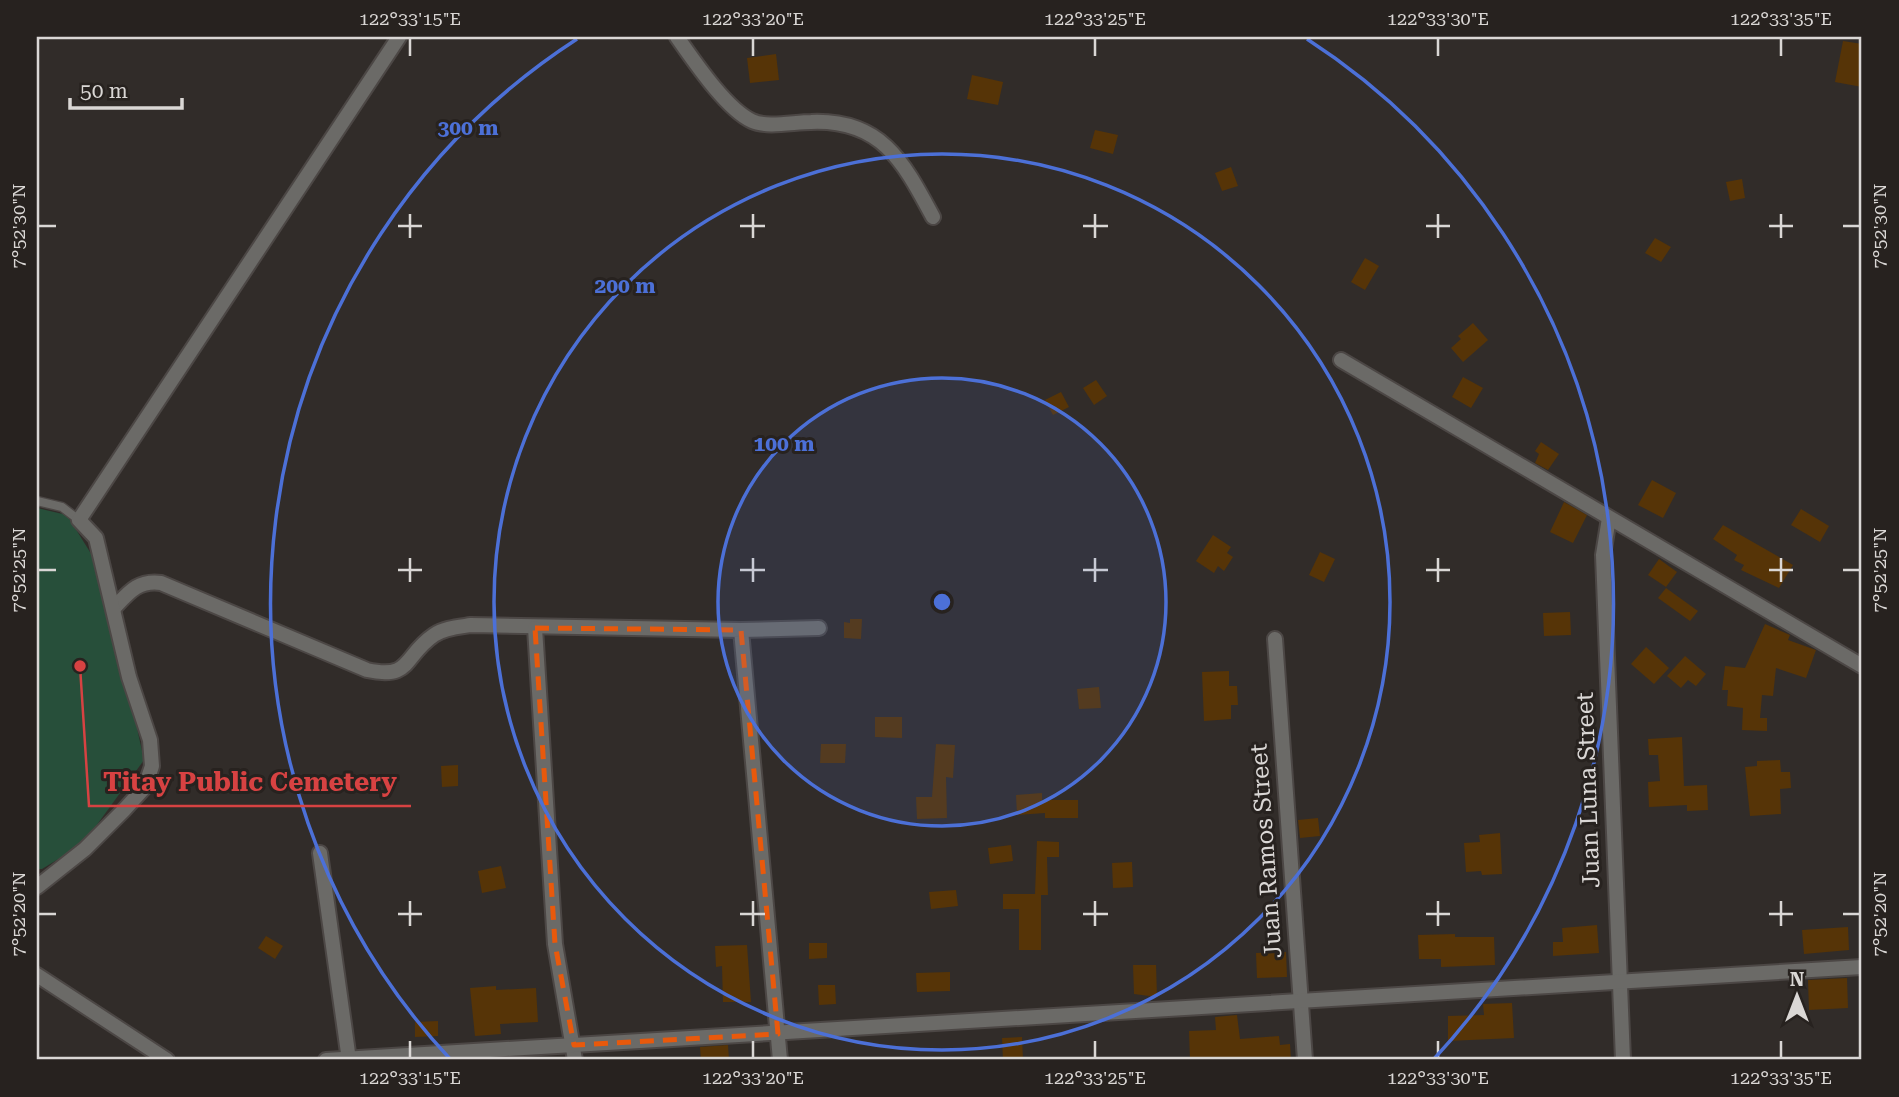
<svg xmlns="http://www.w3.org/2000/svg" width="1899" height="1097" font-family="'Roboto Serif',serif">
	<rect width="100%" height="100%" fill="#312c29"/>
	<polygon fill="#274f3a" points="37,508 67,515 103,573 144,760 83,844 42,869 37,869"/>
	<g fill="#563407">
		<polygon points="1843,41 1862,44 1862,87 1835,82"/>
		<polygon points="776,54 779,80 750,83 747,58"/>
		<polygon points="972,75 1003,82 998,105 967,99"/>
		<polygon points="1095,130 1118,135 1113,154 1090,148"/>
		<polygon points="1231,167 1238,186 1222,191 1215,173"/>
		<polygon points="1742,179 1745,198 1730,201 1726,182"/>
		<polygon points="1655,238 1671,247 1661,262 1645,253"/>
		<polygon points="1365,258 1379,266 1365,290 1351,282"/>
		<polygon points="1473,323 1488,340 1463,362 1451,348 1461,339 1458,336"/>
		<polygon points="1463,377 1483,388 1471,408 1452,397"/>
		<polygon points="1096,380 1107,396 1094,405 1083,388"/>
		<polygon points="1061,392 1069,407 1053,415 1045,400"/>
		<polygon points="1541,442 1559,454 1548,470 1535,463 1539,454 1535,451"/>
		<polygon points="1652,480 1676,493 1663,518 1638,505"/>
		<polygon points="1564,502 1587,515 1573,543 1550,532"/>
		<polygon points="1801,509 1829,526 1820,542 1791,525"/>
		<polygon points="1723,525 1793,565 1779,588 1741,570 1744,565 1734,560 1737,555 1713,539"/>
		<polygon points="1213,535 1231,547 1227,553 1233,557 1224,571 1218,566 1214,573 1196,561"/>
		<polygon points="1320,552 1335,559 1324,582 1309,575"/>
		<polygon points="1659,559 1677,572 1666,587 1648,575"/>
		<polygon points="1666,588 1698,611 1690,621 1658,598"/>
		<polygon points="1570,612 1571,635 1544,636 1543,613"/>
		<polygon points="850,619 862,619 861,639 844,638 844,622 850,623"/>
		<polygon points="1765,624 1790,635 1788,640 1816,650 1806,678 1776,668 1773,696 1762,695 1760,718 1767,718 1767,731 1742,730 1743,708 1727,706 1728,690 1722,690 1725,666 1745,668"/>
		<polygon points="1646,647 1669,668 1654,684 1631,664"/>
		<polygon points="1685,656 1706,674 1696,686 1688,680 1681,688 1667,676"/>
		<polygon points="1229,671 1229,686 1237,686 1238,705 1231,705 1231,719 1204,721 1202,672"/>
		<polygon points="1099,687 1101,708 1079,709 1077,689"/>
		<polygon points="875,717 902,717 902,738 875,737"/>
		<polygon points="1682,737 1684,786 1707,785 1708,810 1687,811 1687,805 1649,807 1648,782 1660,781 1658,755 1649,755 1648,739"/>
		<polygon points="821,744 846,744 845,763 820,763"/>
		<polygon points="936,744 955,745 953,778 946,777 947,818 917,819 916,797 932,797"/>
		<polygon points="1780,760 1781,772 1790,772 1791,788 1780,789 1781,814 1750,816 1745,767 1757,766 1757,761"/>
		<polygon points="458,765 458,786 442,787 441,766"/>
		<polygon points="1042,793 1042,800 1078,800 1078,818 1045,818 1045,813 1017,815 1016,795"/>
		<polygon points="1318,818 1320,836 1300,838 1298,820"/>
		<polygon points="1500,833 1502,874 1482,875 1481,871 1466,872 1464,843 1480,842 1479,835"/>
		<polygon points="1037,841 1059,842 1059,857 1047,857 1048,895 1041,895 1041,950 1019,950 1019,909 1003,909 1003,894 1035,894"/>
		<polygon points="1011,845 1013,861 990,864 988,848"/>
		<polygon points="1132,862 1133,887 1113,888 1112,863"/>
		<polygon points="501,866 506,888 482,893 478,871"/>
		<polygon points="956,890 958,906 931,909 929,892"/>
		<polygon points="1597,925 1599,953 1553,956 1553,942 1563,942 1562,928"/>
		<polygon points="1848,927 1849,950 1804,954 1802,930"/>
		<polygon points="1455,934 1455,937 1494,937 1495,965 1441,967 1441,959 1419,959 1418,935"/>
		<polygon points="266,936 283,946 275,959 258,948"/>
		<polygon points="809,943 827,943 827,958 809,959"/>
		<polygon points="747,945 751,1002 723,1002 722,966 716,967 715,946"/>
		<polygon points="1286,952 1287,977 1257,978 1256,953"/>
		<polygon points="1133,965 1156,965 1157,997 1134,994"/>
		<polygon points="950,972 950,991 917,992 916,973"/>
		<polygon points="1847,978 1848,1008 1809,1010 1808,980"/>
		<polygon points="818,985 835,985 836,1004 819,1005"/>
		<polygon points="496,986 496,990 536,988 538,1022 500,1024 501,1034 475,1036 470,988"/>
		<polygon points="1512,1003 1514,1038 1448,1041 1448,1016 1484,1015 1483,1004"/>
		<polygon points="1237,1015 1240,1039 1279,1036 1280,1045 1290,1044 1291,1060 1190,1060 1189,1031 1216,1030 1215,1017"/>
		<polygon points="438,1021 438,1036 415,1037 415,1022"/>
		<polygon points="1022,1037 1023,1060 1003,1060 1002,1038"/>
		<polygon points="728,1045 729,1060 701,1060 700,1047"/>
	</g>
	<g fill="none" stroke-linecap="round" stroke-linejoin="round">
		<g stroke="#4c4745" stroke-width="11">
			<polyline id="lane" points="37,501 62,507 79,520"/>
		</g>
		<g stroke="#4c4745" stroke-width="18">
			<g id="street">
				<path d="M677,37C694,61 726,109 752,121C767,128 794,122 811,122C882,119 904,163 933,217"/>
				<polyline points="1341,360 1862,666"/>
				<polyline points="1609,518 1603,555 1623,1060"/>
				<path d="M114,608C129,592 138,580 161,583L367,670C412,680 403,656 434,635C444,628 458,627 471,625L741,630L780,1060"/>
				<polyline points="535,628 555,944 575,1060"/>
				<polyline points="741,630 819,628"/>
				<polyline points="1275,639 1305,1060"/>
				<polyline points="320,853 349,1060"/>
				<polyline points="37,887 85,849 124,810 145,787 152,766 150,740 129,677 96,538 79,520 399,37"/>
				<polyline points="37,975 167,1060"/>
				<polyline points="326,1060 1862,967"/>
			</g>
		</g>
		<use href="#lane" stroke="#6b6a67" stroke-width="8"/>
		<use href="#street" stroke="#6b6a67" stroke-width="14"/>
	</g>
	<path fill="none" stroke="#e8590c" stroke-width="5" stroke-dasharray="14 9" stroke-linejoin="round" d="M535,628L741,630L778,1034L574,1045L555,944Z"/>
	<path fill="none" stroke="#dad7d5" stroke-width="2.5" d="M410,38V56M753,38V56M1095,38V56M1438,38V56M1781,38V56M410,214V238M753,214V238M1095,214V238M1438,214V238M1781,214V238M38,226H56M398,226H422M740,226H765M1083,226H1108M1426,226H1450M1769,226H1793M1843,226H1860M410,558V582M753,558V582M1095,558V582M1438,558V582M1781,558V582M38,570H56M398,570H422M740,570H765M1083,570H1108M1426,570H1450M1769,570H1793M1843,570H1860M410,901V926M753,901V926M1095,901V926M1438,901V926M1781,901V926M38,914H56M398,914H422M740,914H765M1083,914H1108M1426,914H1450M1769,914H1793M1843,914H1860M410,1041V1058M753,1041V1058M1095,1041V1058M1438,1041V1058M1781,1041V1058"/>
	<circle cx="942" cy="602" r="224" fill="#4c70d7" fill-opacity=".12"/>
	<g fill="none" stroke="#4c70d7" stroke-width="3.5">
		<circle cx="942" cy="602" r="224"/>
		<circle cx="942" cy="602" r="448"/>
		<path d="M451 1060A671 671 0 0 1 577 39M1307 39A671 671 0 0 1 1433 1060"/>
	</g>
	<g text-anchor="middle" stroke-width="6" stroke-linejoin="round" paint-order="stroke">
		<g font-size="24" fill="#dad7d5" stroke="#27221f">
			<text transform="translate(1588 790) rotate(-92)" y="8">Juan Luna Street</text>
			<text transform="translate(1266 851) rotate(-94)" y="8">Juan Ramos Street</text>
		</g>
	</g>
	<circle cx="942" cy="602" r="10" fill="#4c70d7" stroke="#27221f" stroke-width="3.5"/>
	<g font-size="21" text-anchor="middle" font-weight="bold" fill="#4c70d7" stroke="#27221f" stroke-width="6" stroke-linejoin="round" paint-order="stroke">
		<text x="468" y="135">300 m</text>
		<text x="625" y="293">200 m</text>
		<text x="784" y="451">100 m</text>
	</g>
	<path fill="none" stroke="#d74242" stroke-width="2.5" d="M80 666L89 806H411"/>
	<circle fill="#d74242" stroke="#27221f" stroke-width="2.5" cx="80" cy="666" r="7"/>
	<g font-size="26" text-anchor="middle" font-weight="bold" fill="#d74242" stroke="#27221f" stroke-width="6" stroke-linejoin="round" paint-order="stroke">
		<text x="250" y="791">Titay Public Cemetery</text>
	</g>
	<rect width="1899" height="1097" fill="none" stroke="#27221f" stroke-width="77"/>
	<g transform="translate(1797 996)" stroke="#27221f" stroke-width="5" paint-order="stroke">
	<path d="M0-5L12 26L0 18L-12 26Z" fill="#dad7d5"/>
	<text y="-10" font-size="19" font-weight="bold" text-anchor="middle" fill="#dad7d5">N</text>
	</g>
	<path d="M70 98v10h112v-10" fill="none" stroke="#dad7d5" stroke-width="3.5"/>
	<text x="80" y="98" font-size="21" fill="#dad7d5" stroke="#27221f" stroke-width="5" paint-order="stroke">50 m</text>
	<rect x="38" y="38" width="1822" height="1020" fill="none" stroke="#dad7d5" stroke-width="2.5"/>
	<g font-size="18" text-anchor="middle" fill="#dad7d5">
		<text x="410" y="25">122°33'15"E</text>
		<text x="753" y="25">122°33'20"E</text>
		<text x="1095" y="25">122°33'25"E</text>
		<text x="1438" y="25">122°33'30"E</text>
		<text x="1781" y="25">122°33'35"E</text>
		<text transform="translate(19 226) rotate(-90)" y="6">7°52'30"N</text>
		<text transform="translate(1880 226) rotate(-90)" y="6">7°52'30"N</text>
		<text transform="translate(19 570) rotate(-90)" y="6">7°52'25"N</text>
		<text transform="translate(1880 570) rotate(-90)" y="6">7°52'25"N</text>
		<text transform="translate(19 914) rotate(-90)" y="6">7°52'20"N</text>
		<text transform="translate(1880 914) rotate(-90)" y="6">7°52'20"N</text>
		<text x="410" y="1084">122°33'15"E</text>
		<text x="753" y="1084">122°33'20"E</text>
		<text x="1095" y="1084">122°33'25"E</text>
		<text x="1438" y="1084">122°33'30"E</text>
		<text x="1781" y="1084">122°33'35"E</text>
	</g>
</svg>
